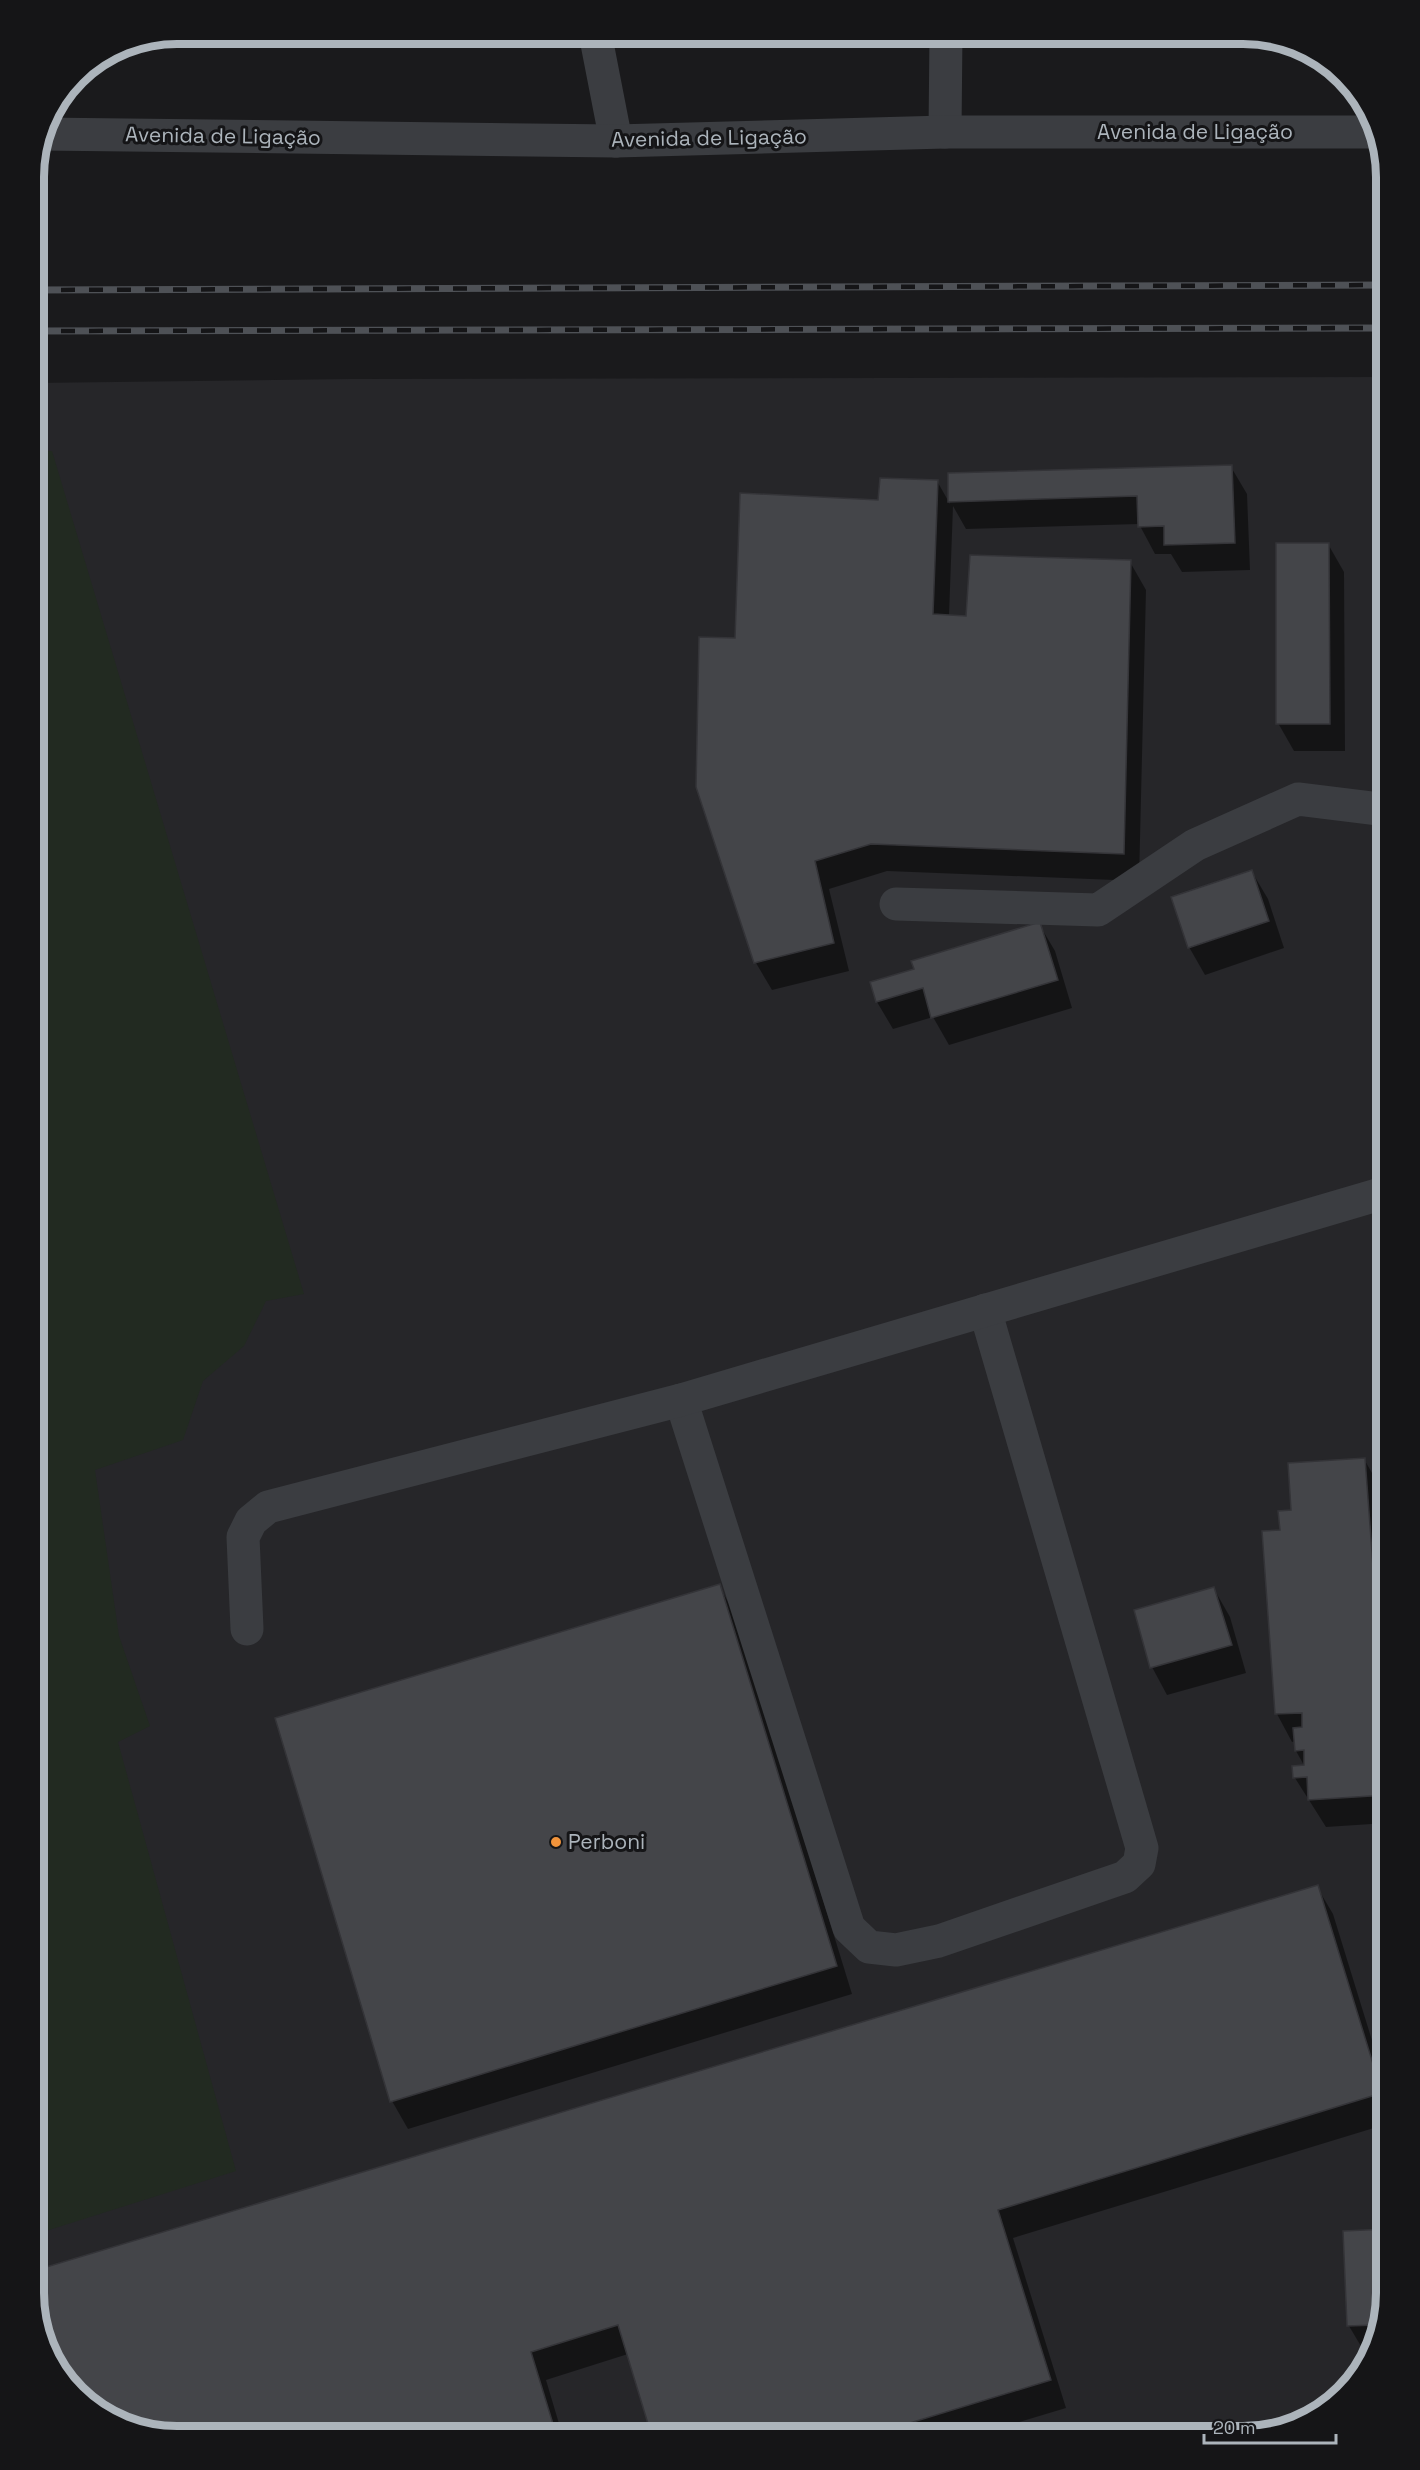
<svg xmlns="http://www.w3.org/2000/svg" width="1420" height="2470" font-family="'Space Grotesk',sans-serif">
	<rect width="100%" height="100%" fill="#1a1a1c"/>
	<polygon fill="#262629" points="1387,377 1387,2294 1363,2373 1306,2422 1243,2437 168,2437 97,2413 48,2356 33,2293 33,383 350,379"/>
	<polygon fill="#222a21" points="52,451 304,1294 266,1301 244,1346 203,1381 183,1440 95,1470 119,1636 150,1726 118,1742 236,2171 33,2235 33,452"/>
	<g fill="#0007">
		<polygon points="1231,467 1247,494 1250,570 1182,572 1171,554 1155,554 1139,524 966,529 953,506 949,616 968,618 1130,562 1146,590 1139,881 887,871 829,889 849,971 772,990 756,963 697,786 737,639 879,502 937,481 950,504 949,474"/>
		<polygon points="1328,544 1344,572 1345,751 1294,751 1278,723"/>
		<polygon points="1252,872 1268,899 1284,948 1205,975 1189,947"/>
		<polygon points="1039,924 1055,951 1072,1008 949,1045 933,1017 893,1029 877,1002 871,983 916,970"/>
		<polygon points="1364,1459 1380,1487 1387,1577 1387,1823 1326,1827 1295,1778 1294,1767 1305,1767 1296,1751 1296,1741 1292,1742 1277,1714 1264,1532 1282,1531 1292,1511"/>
		<polygon points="719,1586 735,1614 852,1994 408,2129 392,2101"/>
		<polygon points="1214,1589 1230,1617 1246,1673 1167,1695 1152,1667"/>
		<polygon points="1317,1887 1333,1914 1387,2089 1387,2124 1013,2238 1066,2408 970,2437 654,2437 628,2354 546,2380 563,2437 168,2437 97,2413 48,2356 33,2293 33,2272"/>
		<polygon points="1387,2294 1369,2353 1365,2353 1349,2326"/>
	</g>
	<g fill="#444549" stroke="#343438" stroke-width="1.5">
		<polygon points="1232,465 1235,543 1164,545 1164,526 1138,527 1137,496 948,502 948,473"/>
		<polygon points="880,478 938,480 933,614 966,616 970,555 1131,560 1124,854 871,844 815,861 834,943 754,963 696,787 699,637 735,638 740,493 878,500"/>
		<polygon points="1276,543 1329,543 1330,724 1276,724"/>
		<polygon points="1252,870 1269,921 1188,948 1171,897"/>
		<polygon points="1040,922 1058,980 931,1018 923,988 876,1002 870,982 914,969 911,961"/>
		<polygon points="1365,1458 1387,1755 1387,1795 1308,1800 1307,1777 1293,1778 1292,1766 1304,1765 1304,1750 1295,1751 1293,1728 1302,1727 1302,1713 1275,1714 1262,1531 1280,1530 1278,1511 1291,1510 1288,1463"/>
		<polygon points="720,1584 837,1966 390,2102 275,1718"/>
		<polygon points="1214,1587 1232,1645 1150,1668 1134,1610"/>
		<polygon points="1318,1885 1382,2093 998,2210 1051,2380 864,2437 652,2437 618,2325 531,2352 557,2437 168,2437 97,2413 48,2356 33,2293 33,2271"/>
		<polygon points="1387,2229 1387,2294 1377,2325 1347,2326 1343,2231"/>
		<polygon points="1242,2428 1257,2434 1243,2437 1224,2437"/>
	</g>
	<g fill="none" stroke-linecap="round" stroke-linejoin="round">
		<g stroke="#3b3d41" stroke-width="33">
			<polyline points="595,33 616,141"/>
			<polyline points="945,132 946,33"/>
			<polyline points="41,134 616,141 945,132 1377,132"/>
			<polyline points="896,904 1098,910 1195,845 1298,799 1387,810"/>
			<polyline points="681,1400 849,1928 869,1947 896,1950 939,1941 1125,1877 1139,1864 1142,1848 985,1310"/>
			<polyline points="247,1629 243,1537 251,1521 268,1507 681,1400 1387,1192"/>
		</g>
		<g stroke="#4e5156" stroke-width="7">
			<g id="rail">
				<polyline points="33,290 1387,285"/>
				<polyline points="33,331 1387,328"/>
			</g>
		</g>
		<use href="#rail" stroke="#151517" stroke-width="4.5" stroke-dasharray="14" stroke-linecap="butt"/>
	</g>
	<circle fill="#f2943b" stroke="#151517" stroke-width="2" cx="556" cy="1842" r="6"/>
	<g text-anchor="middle" stroke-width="6" stroke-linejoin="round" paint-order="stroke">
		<g font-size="21" fill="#acb4bb" stroke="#151517">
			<text x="1195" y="139">Avenida de Ligação</text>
			<text transform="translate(223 136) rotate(1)" y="7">Avenida de Ligação</text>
			<text transform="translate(709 138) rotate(-1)" y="7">Avenida de Ligação</text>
		</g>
		<g font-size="21" fill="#acb4bb" stroke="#151517" text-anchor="start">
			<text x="568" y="1849">Perboni</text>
		</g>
	</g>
	<path d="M0 0H1420V2470H0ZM177 44H1243A133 133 0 0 1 1376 177V2293A133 133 0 0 1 1243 2426H177A133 133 0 0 1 44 2293V177A133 133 0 0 1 177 44Z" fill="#151517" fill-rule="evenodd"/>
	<path fill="none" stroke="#acb4bb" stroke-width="8" d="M177 44H1243A133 133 0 0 1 1376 177V2293A133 133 0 0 1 1243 2426H177A133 133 0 0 1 44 2293V177A133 133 0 0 1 177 44Z"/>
	<path d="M1204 2434v9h132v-9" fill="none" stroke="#acb4bb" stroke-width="3"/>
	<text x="1213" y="2434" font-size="18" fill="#acb4bb" stroke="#151517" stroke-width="4.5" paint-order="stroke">20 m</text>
</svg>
